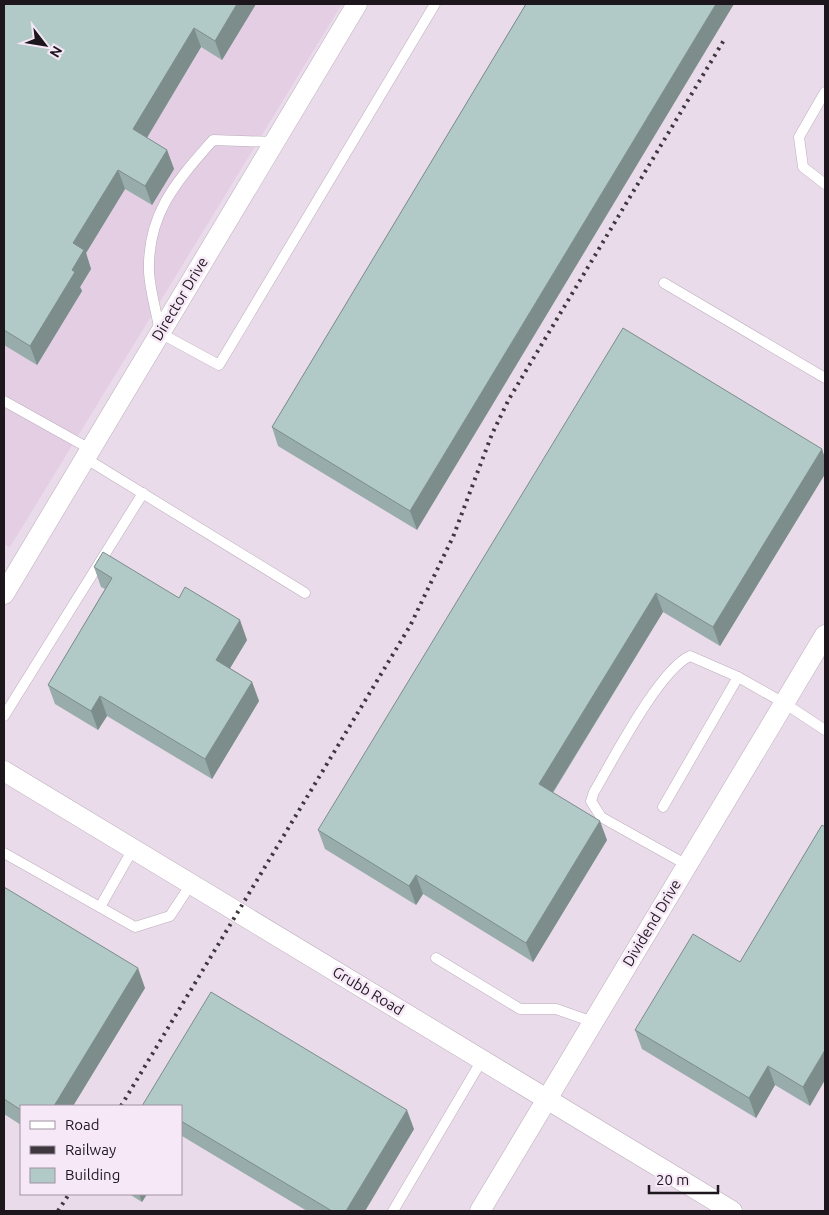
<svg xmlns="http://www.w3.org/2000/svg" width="829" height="1215" font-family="Ubuntu,sans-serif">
	<rect width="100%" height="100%" fill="#eadbea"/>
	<polygon fill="#e3cee3" points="4,4 342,4 10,547 4,544"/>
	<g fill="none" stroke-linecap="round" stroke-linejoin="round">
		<g stroke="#bbadbb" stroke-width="11">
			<g id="lane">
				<polyline points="825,92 799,137 803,167 825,184"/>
				<path d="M274,142L213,140C177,181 147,213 149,272C150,292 157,313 160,333L219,365L435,4"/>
				<polyline points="664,283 825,378"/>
				<polyline points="4,401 90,449"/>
				<polyline points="85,458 305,593"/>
				<polyline points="4,716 143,493"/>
				<polyline points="663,807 738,677 784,703 825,730"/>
				<polyline points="4,853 135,927 170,916 191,884"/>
				<path d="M687,865L601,817L591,801L594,792C613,760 659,670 690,656L738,677"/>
				<polyline points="100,907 133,849"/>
				<polyline points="436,958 520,1009 556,1009 593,1022"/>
				<polyline points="393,1211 482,1060"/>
			</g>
		</g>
		<g stroke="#bbadbb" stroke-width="21">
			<g id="street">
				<polyline points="4,594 357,4"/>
				<polyline points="4,771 732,1211"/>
				<polyline points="480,1211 825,635"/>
			</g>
		</g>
		<use href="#lane" stroke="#fff" stroke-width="10"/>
		<use href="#street" stroke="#fff" stroke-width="20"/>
		<g stroke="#3e373e" stroke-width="4" stroke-dasharray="2.5 5" stroke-linecap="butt">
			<polyline points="121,1106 410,626 453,537 492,434 509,399 724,40"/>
			<polyline points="58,1211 69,1194"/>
		</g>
	</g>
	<g fill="#98adab">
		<polygon points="4,4 256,4 222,60 201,47 147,138 167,150 174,169 152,205 125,189 86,253 91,269 80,287 82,291 37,365 4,345"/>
		<polygon points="526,4 417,530 278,446 272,427"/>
		<polygon points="822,449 825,459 825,474 720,646 663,612 553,793 607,840 533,962 423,894 416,905 325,849 318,830"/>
		<polygon points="94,567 247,640 230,668 252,682 259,701 212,779 107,716 98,730 55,704 48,685 105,589 101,587"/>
		<polygon points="822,825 810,1106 775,1085 756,1118 642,1049 635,1030 740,962"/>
		<polygon points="4,887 145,988 73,1106 21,1106 21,1125 4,1114"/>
		<polygon points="181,1106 414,1129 365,1211 307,1211 182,1136 181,1137"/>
		<polygon points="129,1194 147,1194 142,1202"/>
	</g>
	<g fill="#7c8d8b">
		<polygon points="237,4 256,4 222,60 215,41"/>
		<polygon points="716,4 734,4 417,530 410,511"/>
		<polygon points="194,28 201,47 140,149 133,129"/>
		<polygon points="167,150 174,169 152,205 145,186"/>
		<polygon points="118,170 125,189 86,253 91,269 80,287 82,291 37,365 30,346 72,270 73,243"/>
		<polygon points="822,449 825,459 825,474 720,646 713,627"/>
		<polygon points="656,593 663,612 546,803 539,784"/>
		<polygon points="240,620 247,640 223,680 216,660"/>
		<polygon points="252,682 259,701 212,779 205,759"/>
		<polygon points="100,696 107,716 98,730 91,711"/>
		<polygon points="600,821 607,840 533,962 526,943"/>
		<polygon points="416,875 423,894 416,905 409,886"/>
		<polygon points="138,968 145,988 73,1106 54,1106"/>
		<polygon points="825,1050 825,1080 810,1106 803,1087"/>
		<polygon points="768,1066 775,1085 756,1118 749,1098"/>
		<polygon points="407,1110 414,1129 365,1211 346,1211"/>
		<polygon points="139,1194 147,1194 142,1202"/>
	</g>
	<g fill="#b1c9c7" stroke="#7c8d8b">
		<polygon points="4,4 237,4 215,41 194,28 133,129 167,150 145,186 118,170 73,243 84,250 72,270 75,272 30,346 4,330"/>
		<polygon points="526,4 716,4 410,511 272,427"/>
		<polygon points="623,328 822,449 713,627 656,593 539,784 600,821 526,943 416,875 409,886 318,830"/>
		<polygon points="103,552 179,598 185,587 240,620 216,660 252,682 205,759 100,696 91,711 48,685 112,578 94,567"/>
		<polygon points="822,825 825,827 825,1050 803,1087 768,1066 749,1098 635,1030 693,934 740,962"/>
		<polygon points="4,887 138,968 54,1106 21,1106 21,1110 4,1099"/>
		<polygon points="211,992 407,1110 346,1211 332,1211 181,1121 181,1106 142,1106"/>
	</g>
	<g text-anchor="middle" stroke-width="5" stroke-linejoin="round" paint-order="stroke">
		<g font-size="15" fill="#1d171d" stroke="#f7e8f8">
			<text transform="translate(180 299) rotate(-59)" y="5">Director Drive</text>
			<text transform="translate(652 923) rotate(-59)" y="5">Dividend Drive</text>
			<text transform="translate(368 991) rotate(31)" y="5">Grubb Road</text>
		</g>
	</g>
	<rect width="829" height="1215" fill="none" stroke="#1d171d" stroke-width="10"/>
	<rect x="20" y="1105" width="162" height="90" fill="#f7e8f8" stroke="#a094a0"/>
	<rect x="30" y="1121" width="25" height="8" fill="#ffffff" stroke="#a094a0"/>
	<text x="65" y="1130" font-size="15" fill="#1d171d">Road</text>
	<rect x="30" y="1146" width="25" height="8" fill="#3e373e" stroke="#a094a0"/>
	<text x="65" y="1155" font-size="15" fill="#1d171d">Railway</text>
	<rect x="30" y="1168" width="25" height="15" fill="#b1c9c7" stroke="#a094a0"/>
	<text x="65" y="1180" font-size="15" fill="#1d171d">Building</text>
	<g transform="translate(45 45) rotate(121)" stroke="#f7e8f8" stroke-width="4" paint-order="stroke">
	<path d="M0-4L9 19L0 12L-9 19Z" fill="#1d171d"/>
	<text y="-8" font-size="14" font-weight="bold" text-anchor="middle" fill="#1d171d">N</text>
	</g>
	<path d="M649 1185v8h69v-8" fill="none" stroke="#1d171d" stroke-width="2.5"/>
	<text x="656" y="1185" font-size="15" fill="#1d171d" stroke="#f7e8f8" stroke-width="4" paint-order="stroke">20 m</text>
</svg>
